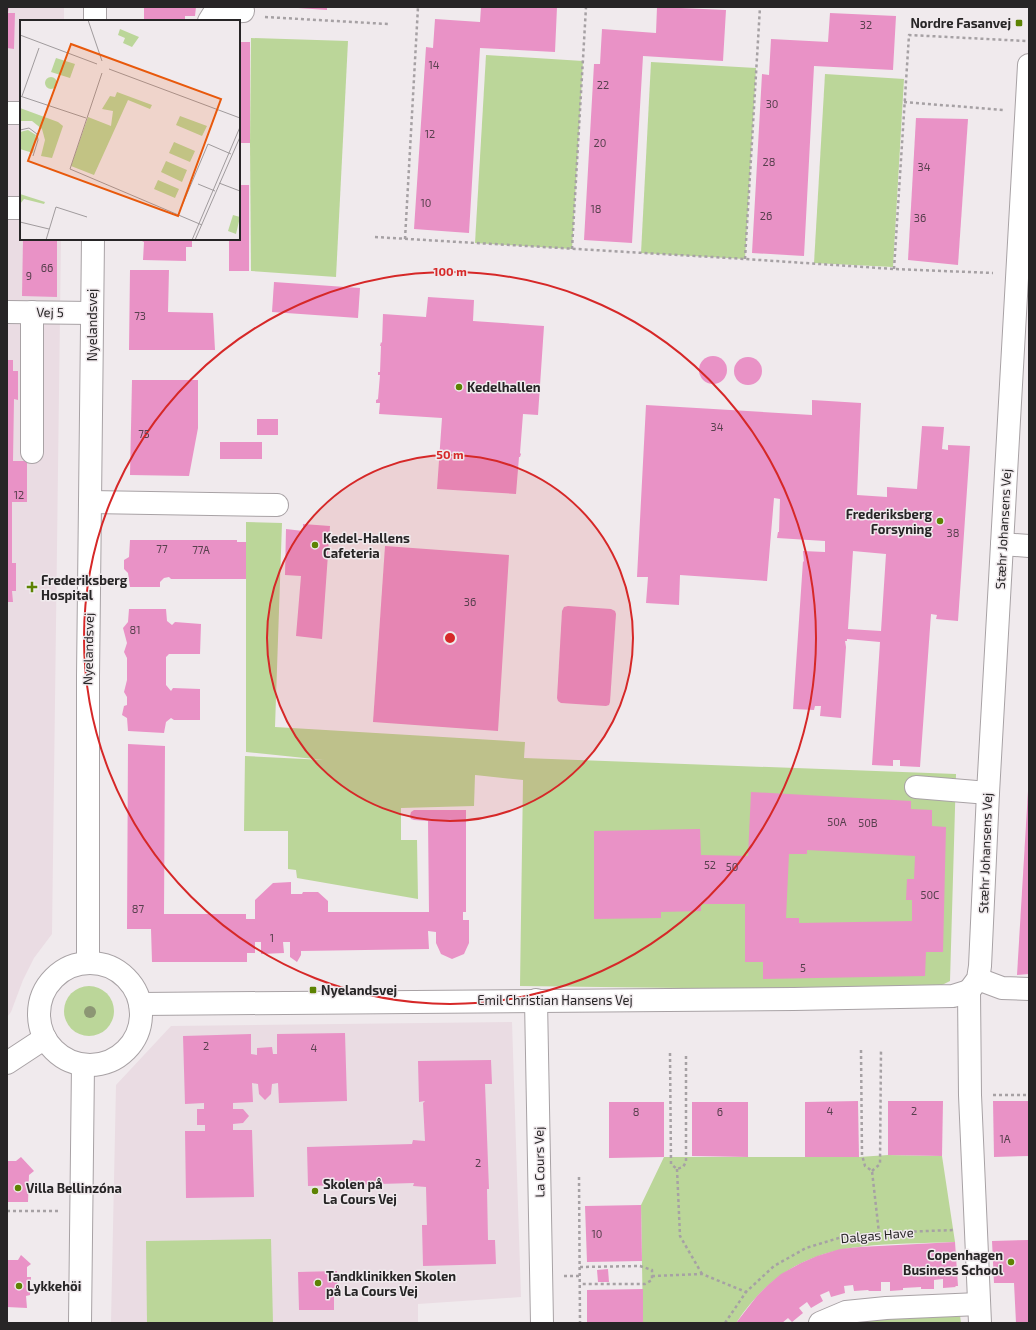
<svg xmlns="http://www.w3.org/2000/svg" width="1036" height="1330" font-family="'Exo 2',sans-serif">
	<rect width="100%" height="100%" fill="#f0eaed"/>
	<g fill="#eadce3">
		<polygon points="7,7 64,7 64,21 21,21 21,239 61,239 52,934 34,958 23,980 11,1012 7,1017"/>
		<polygon points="512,1022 521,1297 418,1304 418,1323 111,1323 116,1085 171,1026"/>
	</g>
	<g fill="#bbd699">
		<polygon points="251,38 348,41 336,277 251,271 250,143"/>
		<polygon points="486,55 583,61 572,249 475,243"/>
		<polygon points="651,62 756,68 745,259 641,253"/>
		<polygon points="825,74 904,79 893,267 814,263"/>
		<polygon points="246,522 282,523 275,727 525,742 524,758 956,774 950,981 930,991 520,986 523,780 475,775 474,806 401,808 401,840 417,840 418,899 297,878 296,870 288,869 288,831 244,831 245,756 324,760 246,752"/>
		<circle cx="89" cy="1011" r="25"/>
		<path d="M888,1155L942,1156L955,1242C863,1246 794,1237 736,1323H643L641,1205L664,1157H859Z"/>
		<polygon points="271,1239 273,1323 147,1323 146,1241"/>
		<polygon points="960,1315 961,1323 848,1323 885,1318"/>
	</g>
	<g fill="#e992c6" fill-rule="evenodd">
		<polygon points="7,7 9,7 8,13 15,13 14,49 7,48"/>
		<polygon points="144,7 196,7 195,16 185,16 185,21 144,21"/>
		<polygon points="298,7 327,7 327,10 298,8"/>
		<polygon points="481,7 557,7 555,52 480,48 469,233 414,229 426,47 433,48 435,19 480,22"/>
		<polygon points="657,7 726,10 723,61 643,56 632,243 584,240 594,64 600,64 602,29 656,33"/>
		<polygon points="830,13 896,16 893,70 814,66 804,256 752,253 762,74 769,75 771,39 828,42"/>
		<rect x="239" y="42" width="11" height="101"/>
		<polygon points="916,118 968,119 958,265 908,260"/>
		<polygon points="239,185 249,185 249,271 229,271 229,239 239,239"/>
		<polygon points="23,239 57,239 57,297 22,296"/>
		<polygon points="138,239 192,239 192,247 186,247 186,261 143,260 144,242"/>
		<polygon points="130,270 169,270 168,312 213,313 215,350 129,350"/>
		<polygon points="274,282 360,288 358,318 272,312"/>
		<polygon points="428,297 474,300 473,321 544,326 538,415 523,414 520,453 521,454 520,457 519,457 516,494 437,489 442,418 379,414 380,403 376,403 376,400 378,399 380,375 378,375 378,372 380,372 381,346 380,346 381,342 382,343 383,314 426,317"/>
		<circle cx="713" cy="370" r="14"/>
		<circle cx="748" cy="371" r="14"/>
		<polygon points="7,360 13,360 13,371 18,371 18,400 14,399 13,461 27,461 27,502 12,502 12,563 16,563 16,591 12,591 13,602 7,602"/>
		<polygon points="132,380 198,380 198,428 189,476 130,475"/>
		<path d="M812,400L861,403L857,495L887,497V487L917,489L922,426L944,427L942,449L948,450V445L970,446L958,621L936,619L937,615L931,614L920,767L900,766V760H893V766L872,765L880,642L847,639V641H845L846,647L841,718L820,716L821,706H815L814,710L793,709L803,561L804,562L803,551L825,552V541L777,538L778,532H779L780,499L774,498L767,581L680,575L679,605L646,603L648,577H637L646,405L812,415ZM853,551L886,554L881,631L848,629Z"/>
		<rect x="257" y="419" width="21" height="16"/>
		<rect x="220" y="442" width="42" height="17"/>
		<polygon points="303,524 330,526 322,639 296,636 301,576 285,575 286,529 303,531"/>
		<polygon points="130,540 237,540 237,542 246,542 246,579 171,579 169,577 164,578 160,582 160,587 130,587 128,573 124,569 124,560 129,557"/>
		<polygon points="385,546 509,555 498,731 373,722"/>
		<polygon points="568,606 611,609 615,611 616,614 610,702 609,705 606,706 561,703 558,701 557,698 562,611 564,607"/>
		<polygon points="129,609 166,609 167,621 172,625 175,622 201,624 200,654 169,654 166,657 166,685 171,691 173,688 200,689 200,720 174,720 171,718 166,722 164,733 128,731 127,718 122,715 124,706 127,705 127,697 124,692 127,680 127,658 124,652 127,643 123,628 128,622"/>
		<polygon points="128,744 165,746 164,914 246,914 246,919 255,919 255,900 273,883 291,882 291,894 302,894 303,892 318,892 328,901 328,912 429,912 428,821 414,820 411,819 410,816 411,812 414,810 466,810 466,912 463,912 463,920 469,920 469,943 464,954 452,959 441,954 436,943 436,932 428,931 429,949 301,951 301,955 297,962 290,957 290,942 283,942 284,953 261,954 261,942 255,942 255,953 247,953 247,962 152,962 151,929 127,929"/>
		<polygon points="1028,791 1029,791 1029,974 1017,975"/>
		<path d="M751,792L911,801V809L932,810V826L946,827L943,952H926L925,976L763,979V962H745V904H701V911L661,912V918L594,919V831L700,829L701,855L748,856ZM807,850L915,856L914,879H907L906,900H912V921L799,923V918H786L789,854H807Z"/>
		<polygon points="345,1033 347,1101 279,1103 278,1083 272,1084 271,1094 265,1100 259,1094 258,1084 252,1083 253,1102 233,1103 233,1109 243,1109 249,1116 243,1123 233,1124 233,1130 252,1130 254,1197 186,1198 185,1131 205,1131 205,1125 197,1125 197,1109 204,1109 204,1103 185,1104 183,1036 251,1034 251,1054 257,1055 257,1048 272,1047 273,1054 277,1054 277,1034"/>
		<polygon points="491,1060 492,1084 485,1084 489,1189 487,1189 488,1240 495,1240 496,1264 423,1266 422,1225 427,1225 426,1187 413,1186 414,1183 308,1186 307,1147 412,1144 413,1140 425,1141 423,1103 425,1101 419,1102 418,1061"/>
		<polygon points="858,1101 859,1157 805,1157 805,1102"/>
		<polygon points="888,1101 943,1101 942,1156 888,1155"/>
		<polygon points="993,1101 1029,1101 1029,1156 994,1157"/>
		<polygon points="609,1102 664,1102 664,1157 609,1158"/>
		<polygon points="692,1102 748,1102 748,1157 692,1156"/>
		<polygon points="21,1157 34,1171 29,1175 28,1202 8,1202 8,1206 7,1206 7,1161 16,1161"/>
		<polygon points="641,1205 642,1261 587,1262 585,1206"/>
		<polygon points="1029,1240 1029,1323 1016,1323 1014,1283 994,1283 992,1241"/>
		<polygon points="955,1242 958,1286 955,1286 956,1287 943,1288 943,1279 934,1280 934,1289 921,1289 921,1287 903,1288 903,1290 890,1291 890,1282 881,1282 881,1291 869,1291 868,1290 854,1291 853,1285 844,1286 845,1293 831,1297 829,1291 820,1295 823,1301 811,1308 807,1302 799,1308 803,1313 792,1322 788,1318 782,1323 736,1323 757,1296 768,1285 781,1274 801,1263 817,1256 840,1249 860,1247"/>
		<polygon points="21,1255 31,1264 27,1267 27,1277 31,1277 30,1295 26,1296 27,1308 7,1307 7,1260 18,1260"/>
		<polygon points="608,1269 609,1282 598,1282 597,1270"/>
		<polygon points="337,1271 338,1294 334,1294 334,1310 299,1310 298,1272"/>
		<polygon points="643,1289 643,1323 587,1323 587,1290"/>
	</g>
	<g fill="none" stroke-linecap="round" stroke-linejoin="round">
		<g stroke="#a8a2a5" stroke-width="24">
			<g id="minor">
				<polyline points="95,21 95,7"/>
				<polyline points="209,21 214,13 243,11"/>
				<polyline points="7,113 21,113"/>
				<polyline points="7,208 21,208"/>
				<polyline points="7,312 92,313"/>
				<polyline points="32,312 32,452"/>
				<polyline points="90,502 277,505"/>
				<polyline points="1002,544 1029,546"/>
				<polyline points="916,787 988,793"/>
				<polyline points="88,963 88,677 93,239"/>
				<circle cx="90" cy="1014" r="51"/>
				<polyline points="978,979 1002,988 1029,989"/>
				<polyline points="969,991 978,979 980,966 988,793 1029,65"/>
				<polyline points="969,991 970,1095 980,1323"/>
				<polyline points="536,1000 542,1323"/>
				<polyline points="140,1004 794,999 953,996 969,991"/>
				<polyline points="7,1063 45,1038"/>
				<polyline points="80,1323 83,1065"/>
				<polyline points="820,1323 846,1312 886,1308 979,1304"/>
			</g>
		</g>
		<g stroke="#a6a1a4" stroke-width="2.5" stroke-dasharray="3 3" stroke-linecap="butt">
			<polyline points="265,17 388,24"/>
			<polyline points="904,102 1003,110"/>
			<polyline points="375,237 745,259 894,269 993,273"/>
			<polyline points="405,239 418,7"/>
			<polyline points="572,249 586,7"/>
			<polyline points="745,259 760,7"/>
			<polyline points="894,269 909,35 1026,41"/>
			<polyline points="861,1050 862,1155 865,1166 872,1171 879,1233"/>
			<polyline points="670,1053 671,1164 677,1169 683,1167 686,1162 686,1053"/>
			<polyline points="993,1095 1029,1095"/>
			<polyline points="677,1169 680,1236 702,1274"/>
			<polyline points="872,1171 880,1164 881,1050"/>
			<polyline points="579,1177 580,1323"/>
			<polyline points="7,1211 58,1211"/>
			<polyline points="580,1267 640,1266 652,1270 652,1280 645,1284 580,1284"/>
			<polyline points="564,1276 580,1276"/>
			<polyline points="652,1276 702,1274 746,1292"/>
			<polyline points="725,1323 746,1292 774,1266 806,1248 842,1237 879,1233 953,1230"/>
		</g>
		<use href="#minor" stroke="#fff" stroke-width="22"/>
	</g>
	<circle fill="#8c9674" cx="90" cy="1012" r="6"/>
	<circle cx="450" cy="638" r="183" fill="#d62828" fill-opacity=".12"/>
	<g fill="none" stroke="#d62828" stroke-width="2">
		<circle cx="450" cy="638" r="183"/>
		<circle cx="450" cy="638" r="366"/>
	</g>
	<g fill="#5d8303" stroke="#f0eaed" stroke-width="1.5">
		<rect x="1015" y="19" width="8" height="8" rx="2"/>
		<circle cx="459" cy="387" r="4"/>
		<circle cx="940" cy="521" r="4"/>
		<circle cx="315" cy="545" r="4"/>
		<path d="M30 581h4v4h4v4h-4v4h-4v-4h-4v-4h4z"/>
		<rect x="309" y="986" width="8" height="8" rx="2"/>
		<circle cx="18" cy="1188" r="4"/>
		<circle cx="315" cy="1191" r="4"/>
		<circle cx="1011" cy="1262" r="4"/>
		<circle cx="318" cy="1283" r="4"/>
		<circle cx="19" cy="1286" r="4"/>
	</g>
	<g text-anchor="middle" stroke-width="3" stroke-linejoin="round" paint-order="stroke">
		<g font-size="11" fill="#58404e">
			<text x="866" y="29">32</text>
			<text x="434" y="69">14</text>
			<text x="603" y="89">22</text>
			<text x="772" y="108">30</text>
			<text x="430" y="138">12</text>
			<text x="600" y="147">20</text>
			<text x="769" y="166">28</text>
			<text x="924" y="171">34</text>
			<text x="426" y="207">10</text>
			<text x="596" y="213">18</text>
			<text x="766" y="220">26</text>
			<text x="920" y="222">36</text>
			<text x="47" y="272">66</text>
			<text x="29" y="280">9</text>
			<text x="140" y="320">73</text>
			<text x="717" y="431">34</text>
			<text x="144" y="438">75</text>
			<text x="19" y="499">12</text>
			<text x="953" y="537">38</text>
			<text x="162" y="553">77</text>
			<text x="201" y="554">77A</text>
			<text x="470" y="606">36</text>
			<text x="135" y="634">81</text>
			<text x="837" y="826">50A</text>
			<text x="868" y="827">50B</text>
			<text x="710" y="869">52</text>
			<text x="732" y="871">50</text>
			<text x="930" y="899">50C</text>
			<text x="138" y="913">87</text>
			<text x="272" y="942">1</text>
			<text x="803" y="972">5</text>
			<text x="206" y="1050">2</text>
			<text x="314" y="1052">4</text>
			<text x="830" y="1115">4</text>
			<text x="914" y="1115">2</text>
			<text x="636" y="1116">8</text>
			<text x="720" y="1116">6</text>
			<text x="1005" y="1143">1A</text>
			<text x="478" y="1167">2</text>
			<text x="597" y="1238">10</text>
		</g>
		<g font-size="13" font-weight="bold" fill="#272526" stroke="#f0eaed" text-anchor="start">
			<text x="1011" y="28" text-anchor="end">Nordre Fasanvej</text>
			<text x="467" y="392">Kedelhallen</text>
			<text x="932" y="519" text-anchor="end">Frederiksberg<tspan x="932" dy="15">Forsyning</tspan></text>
			<text x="323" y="543">Kedel-Hallens<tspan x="323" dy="15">Cafeteria</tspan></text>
			<text x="41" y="585">Frederiksberg<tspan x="41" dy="15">Hospital</tspan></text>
			<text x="321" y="995">Nyelandsvej</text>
			<text x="323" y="1189">Skolen på<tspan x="323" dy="15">La Cours Vej</tspan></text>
			<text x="26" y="1193">Villa Bellinzóna</text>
			<text x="1003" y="1260" text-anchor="end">Copenhagen<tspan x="1003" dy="15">Business School</tspan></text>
			<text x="326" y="1281">Tandklinikken Skolen<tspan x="326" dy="15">på La Cours Vej</tspan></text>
			<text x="27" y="1291">Lykkehöi</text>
		</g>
		<g font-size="13" fill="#272526" stroke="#f0eaed">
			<text transform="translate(50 312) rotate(1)" y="5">Vej 5</text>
			<text transform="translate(92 325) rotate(-90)" y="5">Nyelandsvej</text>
			<text transform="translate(1003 529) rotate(-87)" y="5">Stæhr Johansens Vej</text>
			<text transform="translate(88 649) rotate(-89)" y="5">Nyelandsvej</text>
			<text transform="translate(985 853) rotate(-88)" y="5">Stæhr Johansens Vej</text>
			<text x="555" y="1005">Emil Christian Hansens Vej</text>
			<text transform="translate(539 1162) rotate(-91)" y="5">La Cours Vej</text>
			<text transform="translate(877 1235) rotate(-5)" y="5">Dalgas Have</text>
		</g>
	</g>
	<g transform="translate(20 20)">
		<rect width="220" height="220" fill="#f0eaed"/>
		<path d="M100,9L119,17L112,27L103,23L105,18L98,15ZM36,38L55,44L50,58L31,52ZM25 63a6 6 0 1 1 12 0a6 6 0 1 1-12 0ZM97,72L132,85L130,89L108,80L74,155L51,146L68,97L91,106L93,91L82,89L90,76L95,77ZM0,88L38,102L43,106L32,138L21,136L25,120L22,109L12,101H0ZM160,96L187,106L182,116L156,105ZM8,110L16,115L13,133L0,129V112ZM154,122L175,131L170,142L149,133ZM146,141L167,150L162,162L141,152ZM138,160L159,169L155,178L134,169ZM0,174L25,182L24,184L4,179L0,184ZM213,195L220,197L216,214L208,211Z" fill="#bbd699"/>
		<path fill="none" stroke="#a09b9d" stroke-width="1" d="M68,0L82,41M0,15L77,44M89,49L220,98M82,53L50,149L182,205M0,76L66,98M2,76L19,28M0,110L9,108L17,114L18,120L13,136M199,163L220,171M178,164L195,171M161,188L188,124L211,134M0,202L29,209M26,220L36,187L67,197M172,220L220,107M175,220L220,117"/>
		<path fill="#e8590c" fill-opacity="0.15" stroke="#e8590c" stroke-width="2" d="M51,24L201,79L158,196L8,141Z"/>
		<rect width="220" height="220" fill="none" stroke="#272526" stroke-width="2"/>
	</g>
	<circle cx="450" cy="638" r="6" fill="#d62828" stroke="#f0eaed" stroke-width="2"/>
	<g font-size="12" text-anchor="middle" font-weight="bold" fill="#d62828" stroke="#f0eaed" stroke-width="3" stroke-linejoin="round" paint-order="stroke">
		<text x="450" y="276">100 m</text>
		<text x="450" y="459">50 m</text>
	</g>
	<rect width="1036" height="1330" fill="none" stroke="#272526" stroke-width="16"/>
</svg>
